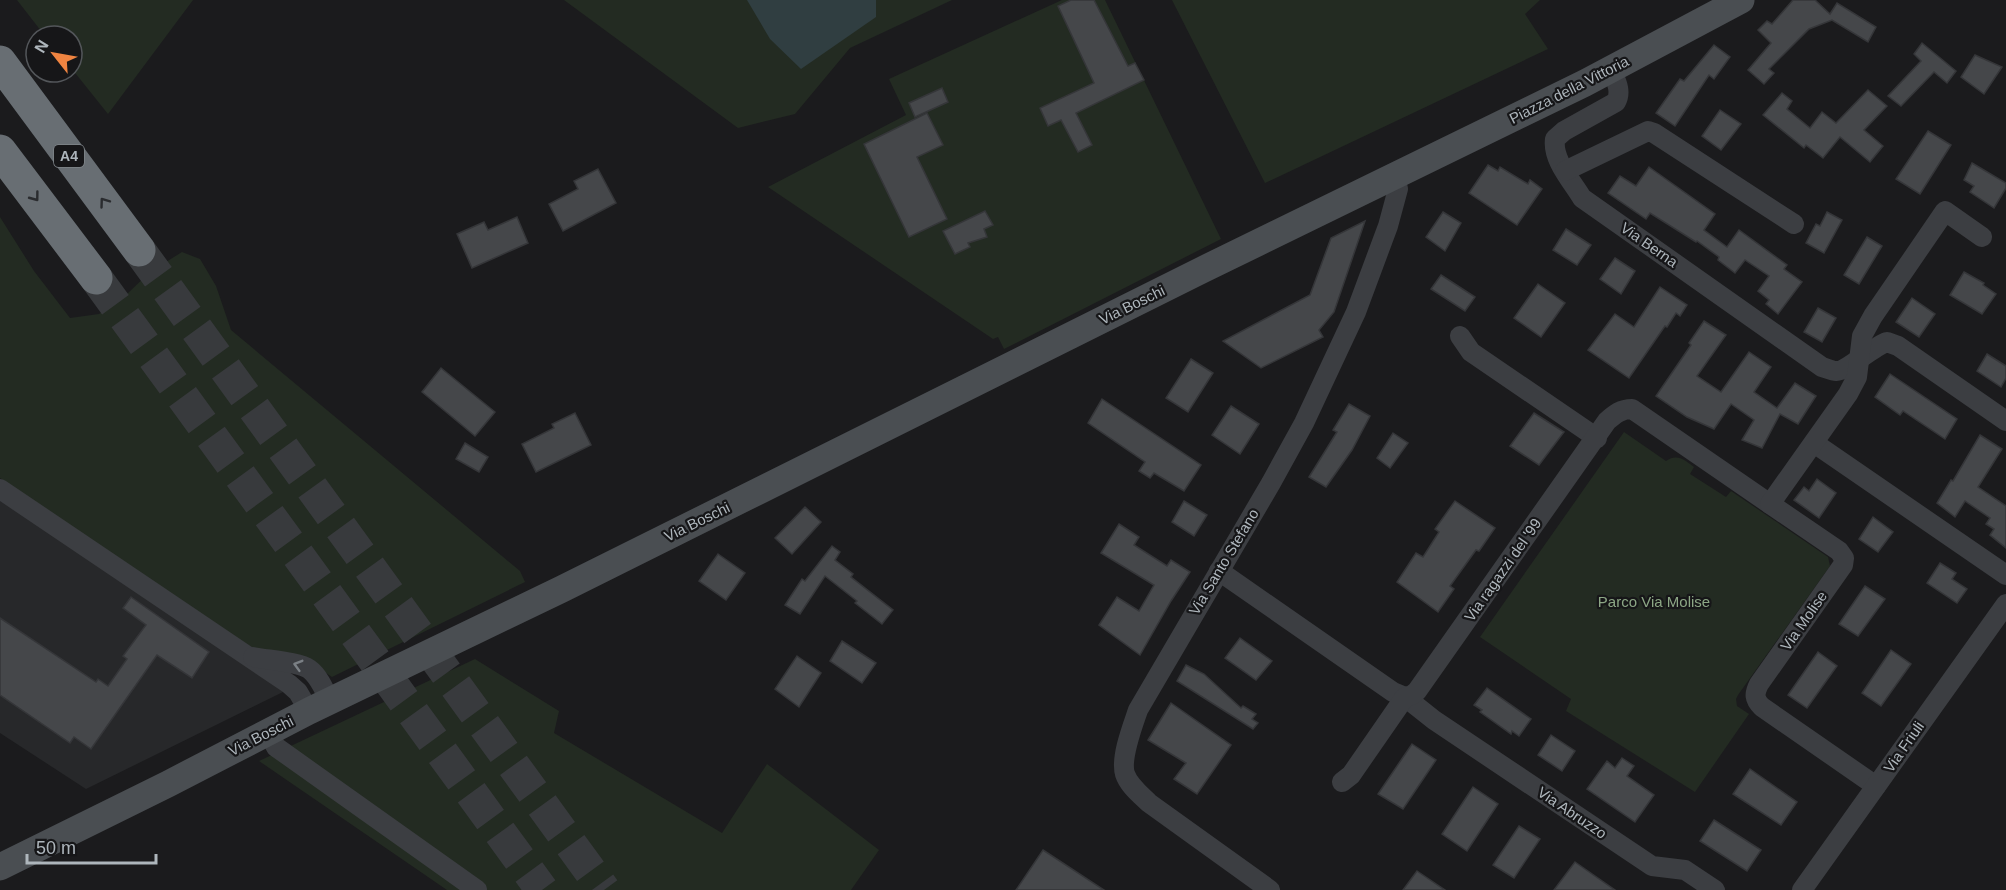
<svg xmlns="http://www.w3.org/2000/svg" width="2006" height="890" font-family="Helvetica,sans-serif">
	<rect width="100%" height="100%" fill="#1b1b1d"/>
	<polygon fill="#27282a" points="0,497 285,691 86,789 0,733"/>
	<g fill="#232b22">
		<polygon points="17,0 193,0 108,114 72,69 72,36 45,36"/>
		<polygon points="564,0 952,0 850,48 795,114 738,128"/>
		<polygon points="1062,0 1105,0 1221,239 1004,349 998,337 993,339 768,187 906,115 889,79"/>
		<polygon points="1172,0 1540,0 1525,14 1548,49 1265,183"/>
		<polygon points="0,217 34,271 70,318 99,314 126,295 150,272 182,252 200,259 216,286 231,330 520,571 525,582 332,677 301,656 251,647 0,478"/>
		<path d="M1624,432L1666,461C1677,453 1685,460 1694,467L1690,474L1726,497L1731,491L1828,557L1830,566L1738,695L1736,699L1737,706L1749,714L1695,792L1566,711L1571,699L1480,637Z"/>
		<polygon points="475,659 559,711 554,733 722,833 767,764 879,850 851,890 447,890 259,761"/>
	</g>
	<polygon fill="#303e41" points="747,0 876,0 876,17 801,69 770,39"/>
	<g fill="#45474a" stroke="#353639" stroke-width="1.5">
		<polygon points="1071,0 1094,0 1128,66 1135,63 1144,80 1076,113 1092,145 1078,152 1061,120 1048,126 1040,108 1094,83 1058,6"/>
		<polygon points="1793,0 1815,0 1830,14 1837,3 1876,27 1868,42 1832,20 1809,29 1769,69 1774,73 1764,84 1748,70 1771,43 1758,30 1767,21 1772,24"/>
		<polygon points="1922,43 1956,71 1947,83 1934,72 1901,106 1888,96 1921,61 1914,54"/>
		<polygon points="1714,45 1730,57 1714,79 1709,75 1675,126 1656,113 1680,79 1684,81"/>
		<polygon points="1975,55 2002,67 1984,94 1961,77"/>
		<polygon points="942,88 948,102 915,117 909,103"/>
		<polygon points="1868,90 1887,106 1864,130 1883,146 1870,162 1840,137 1823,158 1806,145 1804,148 1763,115 1782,93 1792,101 1787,109 1810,128 1822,112 1836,123"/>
		<polygon points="1720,110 1741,124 1721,150 1702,136"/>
		<polygon points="927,113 943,145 917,157 947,219 909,237 864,144"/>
		<polygon points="1928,131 1951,145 1920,194 1896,179"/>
		<polygon points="1972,163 2006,183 2006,188 1994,208 1970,192 1974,186 1964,180"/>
		<polygon points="1488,165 1498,171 1500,167 1528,184 1530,180 1542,189 1517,225 1469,193"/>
		<polygon points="1649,167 1715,214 1704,230 1727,247 1739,230 1787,265 1784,269 1802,282 1778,314 1766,304 1769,300 1758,291 1769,276 1745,260 1735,273 1718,260 1719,257 1697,241 1696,242 1650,213 1646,219 1608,193 1620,176 1636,186"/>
		<polygon points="598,169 616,203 563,231 549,204 578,189 574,181"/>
		<polygon points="985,211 993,225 984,229 987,237 968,243 970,247 955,254 943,231"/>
		<polygon points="1443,212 1461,223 1445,251 1426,237"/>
		<polygon points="1827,212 1842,220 1824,253 1806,243 1816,224 1820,226"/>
		<polygon points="517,217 528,243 472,268 457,234 484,222 488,230"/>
		<polygon points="1365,221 1334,312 1319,330 1323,337 1261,368 1223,341 1310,295 1331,238"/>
		<polygon points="1566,229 1591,245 1577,265 1553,250"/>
		<polygon points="1867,237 1882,246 1859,284 1844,275"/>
		<polygon points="1615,258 1635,271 1621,294 1600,279"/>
		<polygon points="1964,272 1984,283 1983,285 1996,294 1982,314 1950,295"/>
		<polygon points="1441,275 1475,297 1465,311 1431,289"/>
		<polygon points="1538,284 1565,303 1541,337 1514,318"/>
		<polygon points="1660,287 1687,305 1680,316 1676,313 1667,327 1665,326 1629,378 1588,350 1615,314 1634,327"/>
		<polygon points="1912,298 1935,314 1919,337 1896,322"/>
		<polygon points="1818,308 1836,318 1822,342 1804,332"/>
		<polygon points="1704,321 1726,335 1697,376 1721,392 1749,352 1771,367 1754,392 1777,408 1795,383 1816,396 1798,424 1780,414 1762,448 1742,440 1754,420 1731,404 1714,429 1687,417 1656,396 1691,345 1689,343"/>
		<polygon points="1987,354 2006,366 2006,378 2001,387 1977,371"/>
		<polygon points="1191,359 1213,373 1188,412 1166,398"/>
		<polygon points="441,368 495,412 475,436 422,392"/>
		<polygon points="1890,374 1957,419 1945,439 1903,411 1900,415 1875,397"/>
		<polygon points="1102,399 1201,465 1184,491 1154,473 1150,478 1139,471 1145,462 1088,423"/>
		<polygon points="1349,404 1370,416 1352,450 1326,487 1309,477 1337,432 1333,430"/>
		<polygon points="1231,406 1259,424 1240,454 1212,435"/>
		<polygon points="575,413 591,445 536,472 522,444 554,428 552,424"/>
		<polygon points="1534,413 1564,432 1539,465 1510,446"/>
		<polygon points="1393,433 1408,443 1390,468 1377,458"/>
		<polygon points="1980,435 2002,449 1978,487 2006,506 2006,548 1990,535 1994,529 1986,524 1990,518 1965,501 1955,517 1937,503 1951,480 1953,481"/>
		<polygon points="465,443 488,457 479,472 456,459"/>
		<polygon points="1817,479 1836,493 1819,518 1794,500 1804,487 1809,491"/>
		<polygon points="1184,501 1207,515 1194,536 1172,522"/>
		<polygon points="1455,501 1495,528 1479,551 1476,550 1450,586 1454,589 1438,612 1397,582 1416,553 1423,557 1439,532 1435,529"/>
		<polygon points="805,507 821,522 792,554 775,538"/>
		<polygon points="1873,517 1893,532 1878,552 1859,539"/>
		<polygon points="1119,524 1139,537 1134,545 1167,566 1171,560 1190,572 1171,601 1140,655 1099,625 1117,597 1139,611 1154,585 1101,553"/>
		<polygon points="832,546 840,552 835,560 853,574 851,577 893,610 882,624 855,603 857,601 825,576 800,614 785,605 802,579 805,581"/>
		<polygon points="718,554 745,573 726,600 699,581"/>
		<polygon points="1940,563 1956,573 1952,579 1967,589 1957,603 1927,583"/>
		<polygon points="1865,586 1885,599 1858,636 1839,624"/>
		<polygon points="131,597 209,652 192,678 157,655 91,749 74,737 70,743 0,695 0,618 96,682 98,679 108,686 127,659 123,656 146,625 123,608"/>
		<polygon points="1240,638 1272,661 1256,680 1225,658"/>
		<polygon points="842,641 876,663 862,683 830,661"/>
		<polygon points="1891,650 1911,664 1881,706 1862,693"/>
		<polygon points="1818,652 1837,666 1807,708 1788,695"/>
		<polygon points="797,656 821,673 799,707 775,689"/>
		<polygon points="1186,665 1204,674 1241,708 1243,706 1256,714 1252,719 1258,723 1253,729 1177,681"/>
		<polygon points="1487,688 1531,719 1519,736 1512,731 1511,734 1480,712 1482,710 1474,705"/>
		<polygon points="1171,703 1231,745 1197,794 1174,779 1186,763 1148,740"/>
		<polygon points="1551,735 1575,751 1562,771 1538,755"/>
		<polygon points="1412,744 1436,760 1403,809 1378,794"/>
		<polygon points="1622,758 1634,766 1627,776 1654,795 1635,822 1587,789 1607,761 1615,768"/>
		<polygon points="1750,769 1797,802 1781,825 1733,794"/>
		<polygon points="1473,787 1498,804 1467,851 1442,834"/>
		<polygon points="1714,820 1761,850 1747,871 1700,841"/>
		<polygon points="1519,826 1540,839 1514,878 1493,865"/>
		<polygon points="1043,850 1104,890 1016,890"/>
		<polygon points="1575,862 1615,890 1554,890"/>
		<polygon points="1417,871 1445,890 1403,890"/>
	</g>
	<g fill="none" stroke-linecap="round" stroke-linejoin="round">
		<g stroke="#383a3d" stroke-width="33" stroke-dasharray="33 16" stroke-linecap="butt">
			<polyline points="139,250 604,890"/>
			<polyline points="96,278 542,890"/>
		</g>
		<g stroke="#3c3e42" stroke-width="20">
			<path d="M1611,69C1616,81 1622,91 1616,102L1564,131L1555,139C1552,160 1572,181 1582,198L1822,367C1826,368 1832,371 1836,371C1846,372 1872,347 1887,342L1898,346L2006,421"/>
			<polyline points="1565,171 1648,131 1654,133 1794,224"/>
			<polyline points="1460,336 1471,352 1597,438"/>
			<polyline points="1814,443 2006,575"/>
			<polyline points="0,489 289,684 298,692 309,711"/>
			<polyline points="1219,571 1393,692 1405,697 1434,720 1652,866 1685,870 1715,890"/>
			<path d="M253,657C268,660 299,662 309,669C319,676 325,691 330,702"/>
			<polyline points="268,732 276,747 477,890"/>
			<path d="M1342,782L1351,775L1405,697L1412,695L1417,691L1607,421C1615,414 1621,409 1632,409L1770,504"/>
			<path d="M1876,786L1762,707C1754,699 1754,694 1759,684L1843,565L1844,558L1839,551L1770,504L1848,394L1857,377L1862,336L1873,316L1945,211L1982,237"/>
			<path d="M1270,890L1149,803C1141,795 1129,786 1125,774C1120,758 1133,725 1138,710L1271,483L1304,423L1356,312L1388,226L1398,189L1395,177"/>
			<polyline points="1802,890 2006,604"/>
		</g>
		<polyline stroke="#4a4e52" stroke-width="27" points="0,867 168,784 309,711 562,589 1202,270 1585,83 1741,0"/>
		<g stroke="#686e73" stroke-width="33">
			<polyline points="0,62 139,250"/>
			<polyline points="0,151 96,278"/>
		</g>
	</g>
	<defs><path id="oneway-chevron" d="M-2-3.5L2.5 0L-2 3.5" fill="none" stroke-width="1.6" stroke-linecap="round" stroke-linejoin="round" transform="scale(1.5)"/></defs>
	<g stroke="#2a2c2f">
		<use href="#oneway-chevron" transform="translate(35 197) rotate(53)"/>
		<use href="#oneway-chevron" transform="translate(104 202) rotate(-126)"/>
	</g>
	<use stroke="#7b8085" href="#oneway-chevron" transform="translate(298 665) rotate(-164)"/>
	<g text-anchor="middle" stroke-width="4.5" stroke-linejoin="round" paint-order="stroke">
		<rect fill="#161618" stroke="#80868b" stroke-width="1.5" x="54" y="145" width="30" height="22" rx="4.5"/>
		<g font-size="14" font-weight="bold" fill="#aeb6bc">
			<text x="69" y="161">A4</text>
		</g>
		<g font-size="15" fill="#aeb6bc" stroke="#161618">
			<text transform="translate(1569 90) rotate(-27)" y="5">Piazza della Vittoria</text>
			<text transform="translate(1649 245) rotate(35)" y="5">Via Berna</text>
			<text transform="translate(1132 305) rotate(-26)" y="5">Via Boschi</text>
			<text transform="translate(697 522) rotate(-26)" y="5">Via Boschi</text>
			<text transform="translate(1224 562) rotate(-59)" y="5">Via Santo Stefano</text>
			<text transform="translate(1503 570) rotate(-55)" y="5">Via ragazzi del '99</text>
			<text transform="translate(1804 621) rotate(-55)" y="5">Via Molise</text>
			<text transform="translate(261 736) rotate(-27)" y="5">Via Boschi</text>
			<text transform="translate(1904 747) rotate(-55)" y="5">Via Friuli</text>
			<text transform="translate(1572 813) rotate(34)" y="5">Via Abruzzo</text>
		</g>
		<g font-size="15" fill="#8ca685" stroke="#161618">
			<text x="1654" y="607">Parco Via Molise</text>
		</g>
	</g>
	<g transform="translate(54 54) rotate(301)"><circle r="28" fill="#161618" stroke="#53565a" stroke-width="1.5"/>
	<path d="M0-4.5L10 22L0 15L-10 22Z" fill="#ef8441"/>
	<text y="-9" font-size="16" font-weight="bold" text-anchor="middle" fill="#aeb6bc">N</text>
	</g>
	<path d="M27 854v9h129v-9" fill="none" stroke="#aeb6bc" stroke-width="3"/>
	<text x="36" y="854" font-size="18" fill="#aeb6bc" stroke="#161618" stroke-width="4.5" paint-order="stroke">50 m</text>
</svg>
